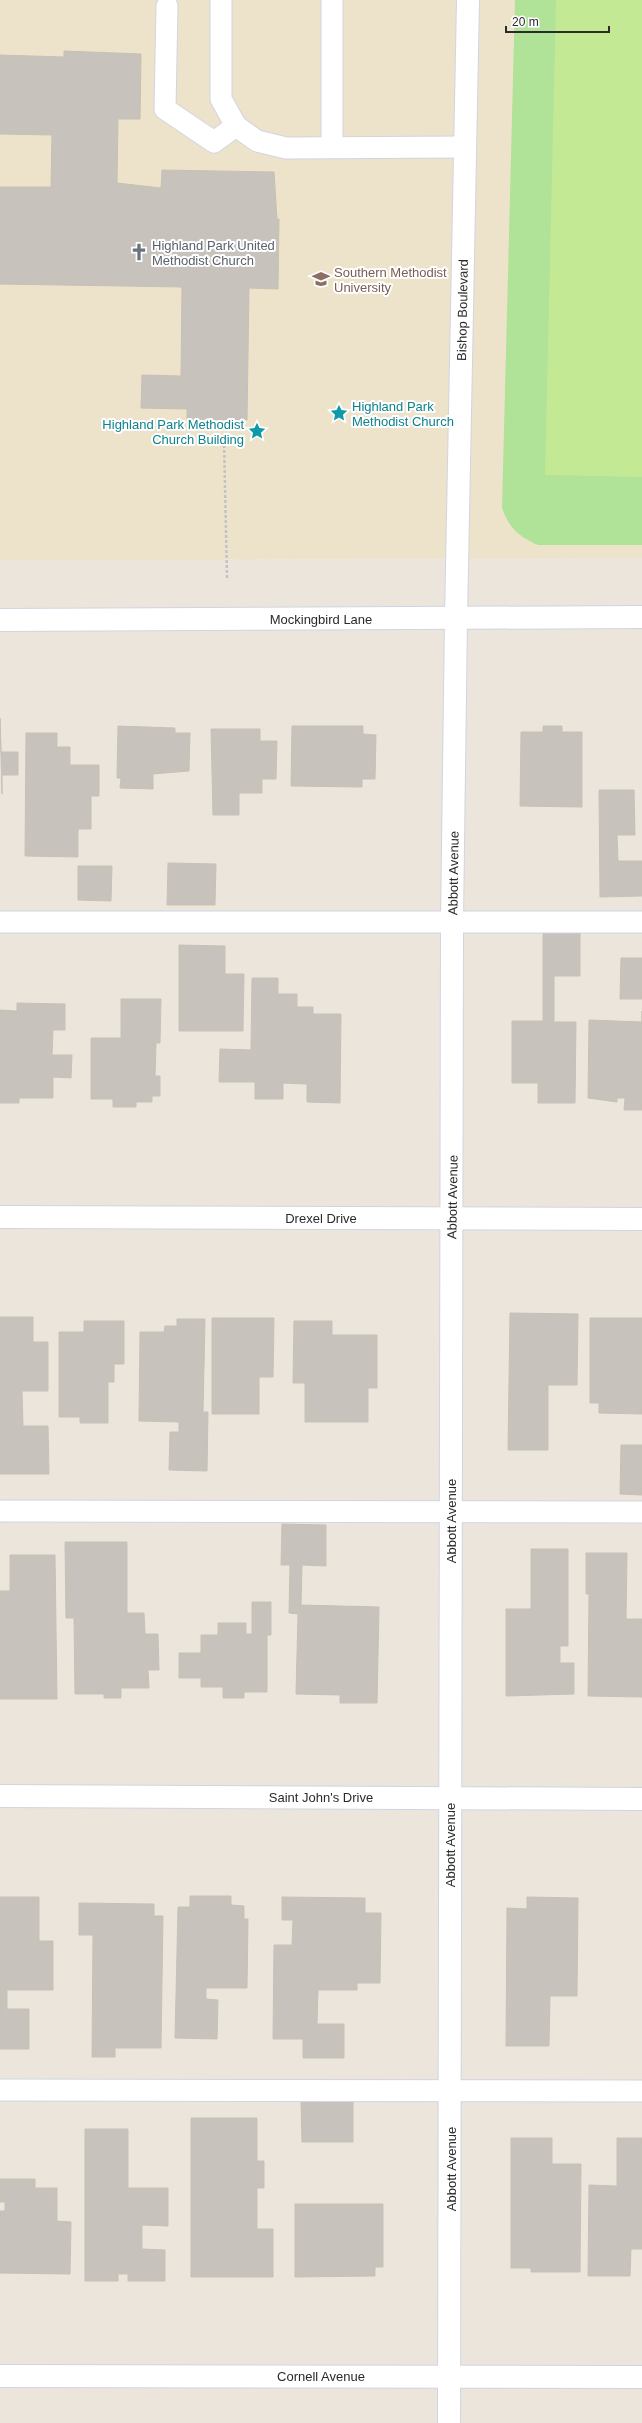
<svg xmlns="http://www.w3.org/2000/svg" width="642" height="2423" font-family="Helvetica,sans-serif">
	<rect width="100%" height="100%" fill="#ece5dc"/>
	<polygon fill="#ede3cb" points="0,0 642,0 642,558 0,560"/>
	<path fill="#b0e298" d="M515,0H642V545H538C519,537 509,528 502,508Z"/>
	<polygon fill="#c3e994" points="556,0 642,0 642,477 545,475"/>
	<g fill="#c7c2bb" stroke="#c7c1b5">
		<polygon points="64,51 141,54 140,119 118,119 117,183 161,188 162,170 274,172 277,219 279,219 278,289 249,288 247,420 187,419 187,409 141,408 142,375 181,376 182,287 0,284 0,187 51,187 52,135 0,134 0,55 64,57"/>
		<polygon points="0,718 1,752 18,752 18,775 2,775 2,794"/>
		<polygon points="118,726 175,728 175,733 190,733 189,771 153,774 153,789 120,788 121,778 117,778"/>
		<polygon points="292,726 363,726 363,734 376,735 375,779 362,779 362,787 291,786"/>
		<polygon points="543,726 562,726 562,732 582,732 582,807 520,806 521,732 543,732"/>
		<polygon points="211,729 260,729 260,741 277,741 276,779 262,779 262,793 239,793 239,815 213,815"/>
		<polygon points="26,733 57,733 57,747 70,747 70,765 99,765 99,796 91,796 91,829 78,829 78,857 25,856"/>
		<polygon points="599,790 634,790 635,835 617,835 618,861 642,861 642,896 600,897"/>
		<polygon points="168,863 216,864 215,905 167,905"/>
		<polygon points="78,866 112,866 111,901 78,900"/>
		<polygon points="543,932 580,932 580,976 554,976 554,1022 576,1022 575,1103 538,1103 538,1083 512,1083 512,1021 543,1021"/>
		<polygon points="179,945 225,946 225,974 244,974 243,1031 179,1031"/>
		<polygon points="621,958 642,958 642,999 620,999"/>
		<polygon points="252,978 278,978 278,994 297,994 297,1007 313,1007 313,1014 341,1014 340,1103 307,1102 307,1084 283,1083 283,1099 255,1099 255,1082 219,1082 220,1049 251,1050"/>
		<polygon points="121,999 161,999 160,1043 156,1043 155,1076 160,1076 160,1096 152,1096 152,1102 136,1102 136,1107 113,1107 113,1099 91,1099 91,1038 121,1038"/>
		<polygon points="17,1003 65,1004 65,1030 53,1030 52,1055 72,1055 71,1078 53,1077 53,1098 19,1098 19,1103 0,1103 0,1010 17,1011"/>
		<polygon points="642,1011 642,1110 624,1110 625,1098 617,1098 617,1102 588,1098 589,1020 642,1022"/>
		<polygon points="510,1313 578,1314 577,1385 548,1385 548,1450 508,1450"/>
		<polygon points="0,1317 33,1317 33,1342 48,1342 48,1391 22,1391 23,1426 48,1426 49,1474 0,1474"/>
		<polygon points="212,1318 274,1318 273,1377 259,1377 259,1414 212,1414"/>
		<polygon points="590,1318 642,1318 642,1414 599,1413 599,1403 590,1403"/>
		<polygon points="177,1319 205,1319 203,1412 208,1412 207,1471 169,1470 170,1432 179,1432 179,1422 139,1421 140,1332 164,1332 165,1326 177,1326"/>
		<polygon points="84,1321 124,1321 124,1364 114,1364 114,1382 108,1382 108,1423 80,1423 80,1417 59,1417 59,1332 84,1332"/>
		<polygon points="294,1321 332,1321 332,1335 377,1335 377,1388 368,1388 368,1422 305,1422 305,1383 293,1383"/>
		<polygon points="621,1445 642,1445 642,1495 620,1494"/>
		<polygon points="282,1524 326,1525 326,1566 302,1565 301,1605 379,1607 377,1703 340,1703 340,1695 296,1694 298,1614 289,1613 290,1565 281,1565"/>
		<polygon points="65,1542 127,1542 127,1613 144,1613 145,1634 158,1634 159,1670 148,1670 149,1688 121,1688 121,1698 104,1698 104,1694 75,1694 74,1618 66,1618"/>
		<polygon points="531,1549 568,1549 568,1646 560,1646 560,1663 574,1663 574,1694 506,1696 506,1609 531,1609"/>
		<polygon points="586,1553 627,1553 626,1619 642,1619 642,1697 588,1696 589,1594 586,1594"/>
		<polygon points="10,1555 55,1555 57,1699 0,1699 0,1591 10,1591"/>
		<polygon points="252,1602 271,1602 271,1635 267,1635 267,1692 244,1692 244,1698 223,1698 223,1687 201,1687 201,1678 179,1678 179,1653 201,1653 201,1635 218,1635 218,1623 246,1623 246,1634 252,1634"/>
		<polygon points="190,1896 231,1896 231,1905 244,1906 244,1919 248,1919 247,1988 206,1988 206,1999 218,2000 217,2039 175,2038 178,1907 190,1907"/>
		<polygon points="0,1897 39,1897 39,1941 53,1941 53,1990 7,1990 7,2009 29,2009 29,2049 0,2049"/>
		<polygon points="282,1897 365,1898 365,1913 381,1913 380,1983 357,1983 357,1990 318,1990 317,2024 344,2024 344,2058 303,2058 303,2039 273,2039 274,1945 292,1945 293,1920 282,1920"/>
		<polygon points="527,1897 578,1898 577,1996 550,1996 549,2046 506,2046 507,1908 527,1909"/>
		<polygon points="79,1903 154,1904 154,1916 163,1916 161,2048 115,2048 115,2057 92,2057 93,1935 79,1935"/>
		<polygon points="353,2099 353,2142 302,2142 301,2100"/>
		<polygon points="191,2118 257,2118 257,2161 264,2161 264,2188 257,2188 257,2229 273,2229 273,2277 191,2277"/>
		<polygon points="85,2129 128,2129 128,2188 168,2188 168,2226 142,2225 142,2249 165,2250 165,2281 128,2281 128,2274 118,2274 118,2281 85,2281"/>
		<polygon points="511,2138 552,2138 552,2164 581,2164 580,2272 531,2272 531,2268 511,2268"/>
		<polygon points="617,2138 642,2138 642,2249 631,2249 630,2276 588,2276 589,2185 617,2186"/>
		<polygon points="0,2179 35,2179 35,2188 57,2188 57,2221 71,2222 70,2274 0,2273 0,2211 5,2211 5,2202 0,2202"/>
		<polygon points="295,2204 383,2204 383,2267 375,2267 375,2276 295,2277"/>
	</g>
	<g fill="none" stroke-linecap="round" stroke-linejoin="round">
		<g stroke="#d1d4e2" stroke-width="23">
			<g id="lane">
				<polyline points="221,0 221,99 236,126 257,141 286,148 465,147"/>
				<polyline points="332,0 332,147"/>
				<polyline points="167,6 165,109 214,142 236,126"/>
				<polyline points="0,922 642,922"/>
				<polyline points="0,1511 642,1512"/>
				<polyline points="0,2090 642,2091"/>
			</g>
		</g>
		<g stroke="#d1d4e2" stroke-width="24">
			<g id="street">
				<polyline points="456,619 468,0"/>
				<polyline points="0,1217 642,1219"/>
				<polyline points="0,1796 642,1799"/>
				<polyline points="0,2376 642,2377"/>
			</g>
		</g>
		<g stroke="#d1d4e2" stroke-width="24">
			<g id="secondary">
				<polyline points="0,620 642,617"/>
				<polyline points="449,2423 452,921 456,619"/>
			</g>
		</g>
		<polyline stroke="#c3c3c3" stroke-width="2.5" stroke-dasharray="3 2" stroke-linecap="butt" points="224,440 227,578"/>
		<use href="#lane" stroke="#fff" stroke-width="21"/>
		<use href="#street" stroke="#fff" stroke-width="22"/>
		<use href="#secondary" stroke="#fff" stroke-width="22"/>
	</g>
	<defs>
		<g id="church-bare" transform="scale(1.38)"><path d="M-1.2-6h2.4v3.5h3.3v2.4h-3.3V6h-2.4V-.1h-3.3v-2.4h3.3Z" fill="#6b7280" stroke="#fff" stroke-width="2.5" paint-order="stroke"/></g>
		<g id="university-bare" transform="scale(1.38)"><path d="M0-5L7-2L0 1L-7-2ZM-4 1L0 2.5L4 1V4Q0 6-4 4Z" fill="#8d6e63" stroke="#fff" stroke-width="2.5" paint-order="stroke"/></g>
		<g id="sight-bare" transform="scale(1.38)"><path d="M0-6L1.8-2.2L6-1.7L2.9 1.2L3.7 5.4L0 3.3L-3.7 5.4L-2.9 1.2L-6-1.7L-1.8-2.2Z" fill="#0f9aa8" stroke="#fff" stroke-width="2.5" paint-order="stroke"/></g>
	</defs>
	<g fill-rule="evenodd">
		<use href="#church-bare" x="139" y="252"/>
		<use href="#university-bare" x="321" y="279"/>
		<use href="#sight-bare" x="339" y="413"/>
		<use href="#sight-bare" x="257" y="431"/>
	</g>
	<g text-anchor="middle" stroke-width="4" stroke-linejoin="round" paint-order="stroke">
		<g font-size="13" fill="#5b616d" stroke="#fff" text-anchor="start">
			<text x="152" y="250">Highland Park United<tspan x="152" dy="15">Methodist Church</tspan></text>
		</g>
		<g font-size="13" fill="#785e54" stroke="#fff" text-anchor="start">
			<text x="334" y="277">Southern Methodist<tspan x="334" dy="15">University</tspan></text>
		</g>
		<g font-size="13" fill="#2a2a2a" stroke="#fff">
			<text transform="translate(462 310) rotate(-89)" y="5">Bishop Boulevard</text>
			<text x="321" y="624">Mockingbird Lane</text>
			<text transform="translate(453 873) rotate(-89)" y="5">Abbott Avenue</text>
			<text transform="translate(452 1197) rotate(-89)" y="5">Abbott Avenue</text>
			<text x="321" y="1223">Drexel Drive</text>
			<text transform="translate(451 1521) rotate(-90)" y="5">Abbott Avenue</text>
			<text x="321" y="1802">Saint John's Drive</text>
			<text transform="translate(450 1845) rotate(-90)" y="5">Abbott Avenue</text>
			<text transform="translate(451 2169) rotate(-90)" y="5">Abbott Avenue</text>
			<text x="321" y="2381">Cornell Avenue</text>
		</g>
		<g font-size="13" fill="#0d838f" stroke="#fff" text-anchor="start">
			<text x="352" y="411">Highland Park<tspan x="352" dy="15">Methodist Church</tspan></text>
			<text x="244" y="429" text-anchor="end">Highland Park Methodist<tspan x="244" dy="15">Church Building</tspan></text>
		</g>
	</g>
	<path d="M506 26v6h103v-6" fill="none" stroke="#2a2a2a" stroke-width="2"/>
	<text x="512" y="26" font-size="12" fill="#2a2a2a" stroke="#ffffff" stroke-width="3" paint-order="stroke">20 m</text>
</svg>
